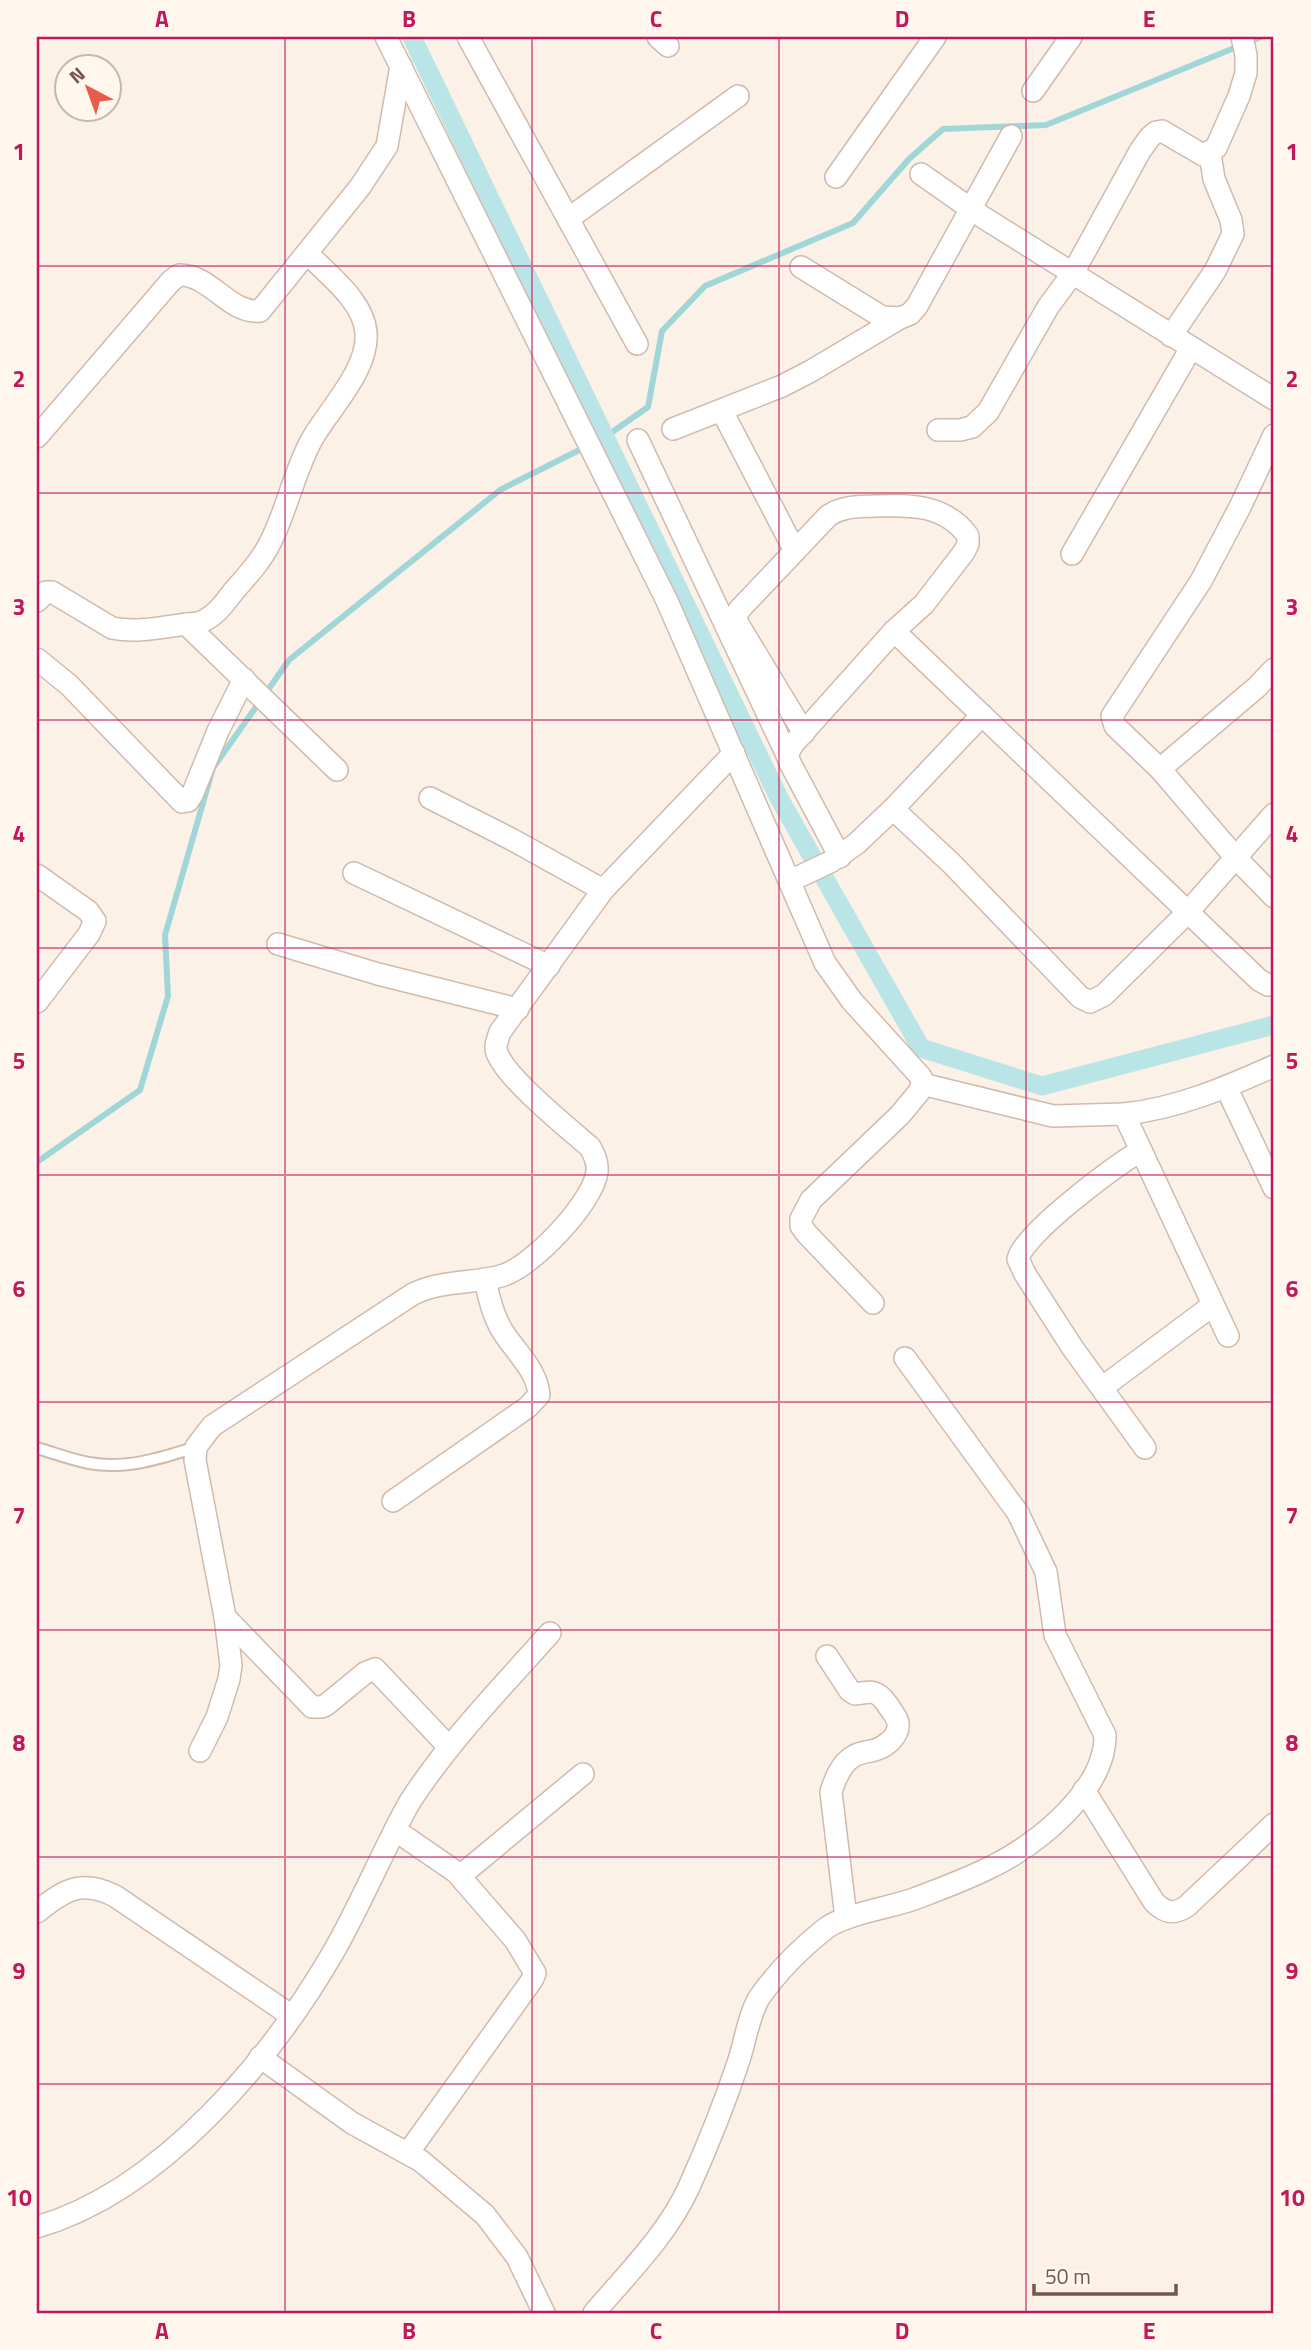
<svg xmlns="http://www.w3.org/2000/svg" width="1311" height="2350" font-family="'Titillium Web',sans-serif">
	<rect width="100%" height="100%" fill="#fcf1e6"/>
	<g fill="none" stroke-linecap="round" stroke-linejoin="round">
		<polyline stroke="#a0d6d8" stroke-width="6" points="37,1162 140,1090 168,996 165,935 213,768 289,660 500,490 605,437 648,407 662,331 705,286 853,223 909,159 943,129 1046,125 1261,37"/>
		<polyline stroke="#bae5e6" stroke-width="19" points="412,37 780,800 921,1048 1042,1086 1274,1025"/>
		<g stroke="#d0baaf" stroke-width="14">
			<path id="service" d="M37,1448C54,1453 72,1460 89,1463C125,1470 162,1458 196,1447"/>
		</g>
		<g stroke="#d0baaf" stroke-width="24">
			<g id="minor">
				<polyline points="386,37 667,601 825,963 852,1001 921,1077 922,1084 919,1092 900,1115 811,1200 801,1219 801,1226 807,1234 873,1303"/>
				<polyline points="468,37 637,344"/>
				<polyline points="658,37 668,46"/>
				<polyline points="1033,91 1071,37"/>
				<polyline points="921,174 984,218 1274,399"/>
				<polyline points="836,177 935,37"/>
				<polyline points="568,219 738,96"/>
				<polyline points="801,267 882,317 900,318 910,314 917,306 1011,136"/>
				<polyline points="1171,336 1215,271 1233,234 1231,220 1214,179 1210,153"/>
				<polyline points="722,411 795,551"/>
				<polyline points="673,429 782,386 811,371 900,318"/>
				<polyline points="938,430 960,430 972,427 988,412 1048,307 1073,273 1140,151 1150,137 1156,132 1162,131 1203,155 1216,148 1239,96 1246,73 1246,55 1242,37"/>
				<polyline points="1274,435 1240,507 1201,581 1112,716 1115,726 1160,769 1236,858 1274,897"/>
				<path d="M37,437L171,281L179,275C210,274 229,314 260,311L360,187L387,146L401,66"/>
				<polyline points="638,440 787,755"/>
				<polyline points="1072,554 1191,348"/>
				<path d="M37,601L46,592H52L112,628C141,634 169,625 198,623C214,618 223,605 233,592C247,576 262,560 271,541C287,509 294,473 311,441C328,410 369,370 366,333C364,301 328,275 307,253"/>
				<polyline points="186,624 337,770"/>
				<polyline points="894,631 1259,980 1268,985 1274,985"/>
				<polyline points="37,659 69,685 182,802 188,801 192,795 218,731 244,679"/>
				<path d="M804,733L738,624L736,615L739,610L828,516C842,506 857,507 875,506C910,505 945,504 968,536V544L964,552L924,604L894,631L793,744L787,755L790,763L840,857"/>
				<polyline points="1160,769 1257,687 1274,669"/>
				<polyline points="430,798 511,839 603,890"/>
				<polyline points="893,809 952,864 1080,997 1090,1002 1104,995 1187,913 1274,814"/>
				<polyline points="354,873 549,966"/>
				<polyline points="37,875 88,911 95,921 89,934 37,1002"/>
				<polyline points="790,881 830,862 856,844 893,809 982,715"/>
				<polyline points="278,944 378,974 518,1009"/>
				<polyline points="922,1084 1053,1116 1124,1114 1228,1336"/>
				<polyline points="1226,1087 1274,1188"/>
				<path d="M1124,1114C1176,1109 1227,1087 1274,1066"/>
				<path d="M1140,1151C1114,1167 1024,1233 1018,1259L1025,1274L1072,1347L1145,1448"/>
				<polyline points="1103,1387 1213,1305"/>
				<path d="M393,1501L528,1407L539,1395C537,1368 512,1349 500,1327C492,1312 488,1295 485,1279"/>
				<polyline points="225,1617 312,1707 321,1707 326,1705 365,1673 375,1669 448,1746"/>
				<path d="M827,1656L850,1691L855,1694C872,1691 877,1690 887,1704C891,1710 897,1717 898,1723C900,1736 885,1747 875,1750C868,1752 860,1752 854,1756C841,1763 835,1779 831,1792L846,1918"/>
				<path d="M200,1751L217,1717L229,1679L231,1665L225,1617L195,1460L196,1447L212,1426L413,1294C441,1280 471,1284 501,1276C531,1268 593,1203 597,1172C598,1163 595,1156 590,1147C567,1127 507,1079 497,1053C494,1045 498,1039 500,1032L603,890L734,753"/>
				<path d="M1084,1790L1154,1902C1165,1913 1174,1915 1187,1906L1274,1824"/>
				<polyline points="395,1830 456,1872 515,1940 535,1973 532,1980 408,2153"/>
				<polyline points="460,1876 583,1774"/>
				<path d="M37,1912C64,1890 81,1879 115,1896L292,2016"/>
				<polyline points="260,2057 352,2123 421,2161 485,2215 517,2257 544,2313"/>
				<path d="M37,2227C161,2191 271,2060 334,1951C354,1916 371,1878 389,1842C396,1828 403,1813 411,1800C451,1739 502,1687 550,1633"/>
				<path d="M594,2313C628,2273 667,2235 689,2187C707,2147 724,2105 738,2063C745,2043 748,2017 759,1998C777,1972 800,1949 825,1929C844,1914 889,1908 914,1899C940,1889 968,1879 993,1866C1038,1844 1106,1789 1105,1735L1055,1635L1046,1572L1018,1513L905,1358"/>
			</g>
		</g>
		<use href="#service" stroke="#fff" stroke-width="10"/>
		<use href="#minor" stroke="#fff" stroke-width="21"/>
	</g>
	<path fill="none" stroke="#c2185b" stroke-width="2" stroke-opacity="0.55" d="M285,37V2313M532,37V2313M779,37V2313M1026,37V2313M37,266H1274M37,493H1274M37,720H1274M37,948H1274M37,1175H1274M37,1402H1274M37,1630H1274M37,1857H1274M37,2084H1274"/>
	<rect width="1311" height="2350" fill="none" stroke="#fff6ed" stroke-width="77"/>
	<g transform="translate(88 88) rotate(319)"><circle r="33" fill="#fff6ed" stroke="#c8b6ac" stroke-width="2"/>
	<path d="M0-5L12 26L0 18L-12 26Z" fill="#e75c4b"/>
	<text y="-10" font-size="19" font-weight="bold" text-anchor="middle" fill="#76554b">N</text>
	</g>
	<path d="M1034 2284v10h142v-10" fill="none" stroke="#76554b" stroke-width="3.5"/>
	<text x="1045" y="2284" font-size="21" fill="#76554b" stroke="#fff6ed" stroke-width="5" paint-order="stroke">50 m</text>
	<rect x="38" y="38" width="1234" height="2274" fill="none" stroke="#c2185b" stroke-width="2.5"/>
	<g font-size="23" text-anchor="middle" font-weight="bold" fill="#c2185b">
		<text x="162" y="27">A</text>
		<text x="409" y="27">B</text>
		<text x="656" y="27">C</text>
		<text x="902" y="27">D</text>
		<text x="1149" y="27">E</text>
		<text x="19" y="160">1</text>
		<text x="1292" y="160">1</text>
		<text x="19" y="387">2</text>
		<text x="1292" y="387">2</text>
		<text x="19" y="615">3</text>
		<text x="1292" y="615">3</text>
		<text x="19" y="842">4</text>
		<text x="1292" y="842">4</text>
		<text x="19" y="1069">5</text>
		<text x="1292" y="1069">5</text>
		<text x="19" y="1297">6</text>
		<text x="1292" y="1297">6</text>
		<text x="19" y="1524">7</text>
		<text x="1292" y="1524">7</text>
		<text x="19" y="1751">8</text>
		<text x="1292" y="1751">8</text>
		<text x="19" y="1979">9</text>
		<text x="1292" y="1979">9</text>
		<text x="19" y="2206">10</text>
		<text x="1292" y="2206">10</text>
		<text x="162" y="2339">A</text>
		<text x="409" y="2339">B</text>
		<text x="656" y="2339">C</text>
		<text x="902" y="2339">D</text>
		<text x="1149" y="2339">E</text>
	</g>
</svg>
